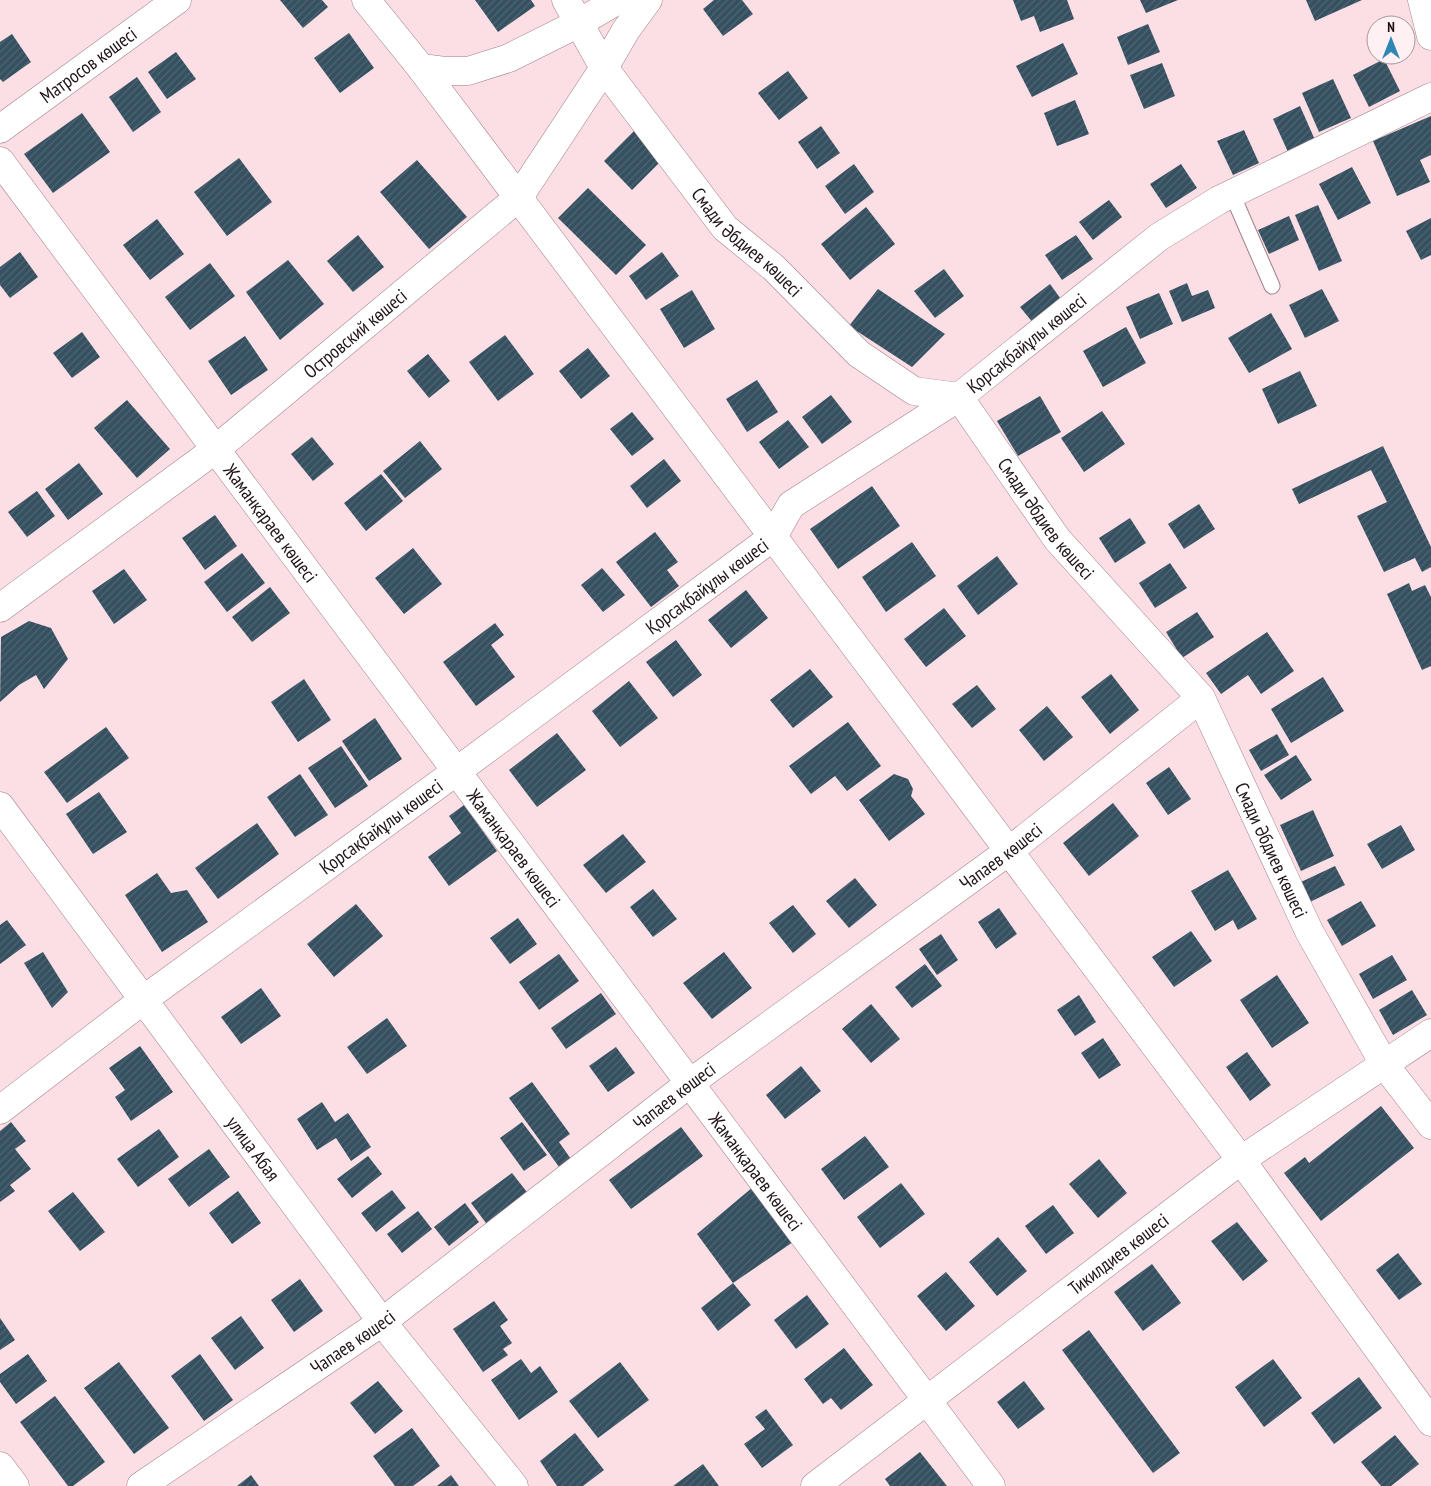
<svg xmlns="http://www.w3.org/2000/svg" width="1431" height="1486" font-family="'PT Sans Narrow',sans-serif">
	<defs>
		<pattern id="building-hatch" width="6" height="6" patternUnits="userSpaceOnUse" patternTransform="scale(1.25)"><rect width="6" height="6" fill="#355060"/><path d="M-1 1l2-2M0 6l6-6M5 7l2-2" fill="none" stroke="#506572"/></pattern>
	</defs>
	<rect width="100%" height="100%" fill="#fcdee5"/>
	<g fill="url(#building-hatch)">
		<polygon points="280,0 322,0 328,7 303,28"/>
		<polygon points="475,0 531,0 535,6 498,32"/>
		<polygon points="714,0 742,0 753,14 723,36 703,9"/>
		<polygon points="1013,0 1067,0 1074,19 1040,32 1034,16 1021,21"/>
		<polygon points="1140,0 1178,0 1146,13"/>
		<polygon points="1306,0 1362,0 1315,21"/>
		<polygon points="1148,24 1160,52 1128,65 1117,37"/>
		<polygon points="349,33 374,68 340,93 314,58"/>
		<polygon points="12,34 31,62 3,82 0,79 0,42"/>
		<polygon points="1063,43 1078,74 1032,97 1016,66"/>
		<polygon points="176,52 196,79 167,99 148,72"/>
		<polygon points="1384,59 1400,91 1369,107 1353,75"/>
		<polygon points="1162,63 1175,96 1144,109 1130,75"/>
		<polygon points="788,71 808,98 779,120 758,93"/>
		<polygon points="137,77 161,112 133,132 109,97"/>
		<polygon points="1333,79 1351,118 1319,132 1302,93"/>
		<polygon points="1075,100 1089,134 1057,146 1044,113"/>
		<polygon points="1300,106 1315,140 1288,152 1273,119"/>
		<polygon points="82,113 110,152 53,193 24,154"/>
		<polygon points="1431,116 1431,155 1420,160 1430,182 1397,196 1373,141"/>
		<polygon points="821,126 840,153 817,169 798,142"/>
		<polygon points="1244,130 1259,163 1233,175 1217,141"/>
		<polygon points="634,131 662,160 632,190 604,161"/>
		<polygon points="239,158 272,202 227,236 194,192"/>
		<polygon points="417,160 467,217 429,249 380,192"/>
		<polygon points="854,164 874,192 845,214 825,186"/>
		<polygon points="1181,164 1197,188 1166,208 1150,184"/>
		<polygon points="1352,167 1371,203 1338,220 1319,184"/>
		<polygon points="588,188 646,245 616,275 558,218"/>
		<polygon points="1109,200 1122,217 1093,240 1079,222"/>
		<polygon points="1318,205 1342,261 1319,271 1295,215"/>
		<polygon points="866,207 895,244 850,280 821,244"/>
		<polygon points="1289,216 1299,240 1269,254 1258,230"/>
		<polygon points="1431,218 1431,255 1421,260 1406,231"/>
		<polygon points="157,219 184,254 150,280 123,245"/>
		<polygon points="358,235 384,267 353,292 327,261"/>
		<polygon points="1076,235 1093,259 1062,280 1045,255"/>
		<polygon points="20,252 38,277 10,298 0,285 0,267"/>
		<polygon points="662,252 679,276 646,300 629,276"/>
		<polygon points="288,260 324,304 280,340 246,292"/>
		<polygon points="210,263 235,296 190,330 165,297"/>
		<polygon points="944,269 964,296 935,318 914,291"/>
		<polygon points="1187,283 1192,296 1208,290 1215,308 1182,322 1169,291"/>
		<polygon points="1050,284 1063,302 1034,324 1020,307"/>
		<polygon points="878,289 945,334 912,367 849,326"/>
		<polygon points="1322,289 1339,321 1305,338 1289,305"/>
		<polygon points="692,290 715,329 684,348 660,309"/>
		<polygon points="1159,293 1173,324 1140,339 1126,307"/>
		<polygon points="1271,313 1292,349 1249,373 1228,338"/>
		<polygon points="1126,327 1146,363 1103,387 1083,351"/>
		<polygon points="82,332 100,357 72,378 53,353"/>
		<polygon points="505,335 534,374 498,401 469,362"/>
		<polygon points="245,336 268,370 231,395 208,361"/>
		<polygon points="588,348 610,376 581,399 559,371"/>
		<polygon points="428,354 450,381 429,398 407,371"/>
		<polygon points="1300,371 1317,406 1278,424 1262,389"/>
		<polygon points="757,380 778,412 747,432 726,399"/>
		<polygon points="831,395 852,422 822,444 802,417"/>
		<polygon points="1040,396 1061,432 1018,456 997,421"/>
		<polygon points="127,400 170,449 137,478 94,428"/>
		<polygon points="1102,411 1125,444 1084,472 1061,438"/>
		<polygon points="632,412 654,439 632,456 610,429"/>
		<polygon points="788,420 809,447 779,469 759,442"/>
		<polygon points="312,437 334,464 313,481 291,454"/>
		<polygon points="420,441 442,469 405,498 383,471"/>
		<polygon points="1383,446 1431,547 1431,567 1422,572 1415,558 1384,572 1357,516 1387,502 1371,470 1299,504 1292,489"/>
		<polygon points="664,459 681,481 647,508 630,486"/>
		<polygon points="79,463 103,494 68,520 45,489"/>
		<polygon points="381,474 403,501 366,531 344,503"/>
		<polygon points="872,486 900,526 838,569 810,529"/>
		<polygon points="37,491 55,516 27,537 8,512"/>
		<polygon points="1199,504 1215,529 1184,549 1168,524"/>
		<polygon points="215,515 237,546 205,570 182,538"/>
		<polygon points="1130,518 1146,543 1115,563 1099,538"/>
		<polygon points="655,532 678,562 667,570 679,586 651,607 616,562"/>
		<polygon points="912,542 936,576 886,612 862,577"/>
		<polygon points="413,548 442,584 404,614 375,578"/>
		<polygon points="242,553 265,583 227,612 204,582"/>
		<polygon points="997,556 1018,584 978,615 957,586"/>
		<polygon points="1170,563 1187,588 1155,608 1139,583"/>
		<polygon points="602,568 625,595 603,612 581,585"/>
		<polygon points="124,569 147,600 114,624 92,591"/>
		<polygon points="1409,583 1412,591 1425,585 1431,597 1431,666 1422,670 1387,594"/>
		<polygon points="270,587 290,613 252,642 232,617"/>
		<polygon points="746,590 768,618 731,648 708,620"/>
		<polygon points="944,608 966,636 926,667 904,639"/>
		<polygon points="1197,612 1214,637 1182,658 1166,632"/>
		<polygon points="29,621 51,628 68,659 44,689 36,675 19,685 0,702 1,637"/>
		<polygon points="495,623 504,635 491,645 515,677 476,706 443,662"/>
		<polygon points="1267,632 1294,671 1261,694 1248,675 1221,694 1206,673"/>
		<polygon points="676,640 702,675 673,697 646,662"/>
		<polygon points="810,669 833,697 793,728 770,700"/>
		<polygon points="1111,674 1139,710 1110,734 1081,697"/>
		<polygon points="1323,677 1344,711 1291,743 1271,709"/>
		<polygon points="304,679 331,720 298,742 271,702"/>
		<polygon points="629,681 658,718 620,747 592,711"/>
		<polygon points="977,685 996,709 972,728 952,704"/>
		<polygon points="1047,706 1073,737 1044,761 1019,730"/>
		<polygon points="375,718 402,759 369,781 342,741"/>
		<polygon points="848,722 881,766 847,791 835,776 811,794 789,766"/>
		<polygon points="106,727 129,758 67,803 44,772"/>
		<polygon points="557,733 586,770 537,807 509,770"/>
		<polygon points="1277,734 1289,755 1261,771 1249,750"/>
		<polygon points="341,746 368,786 335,808 308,768"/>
		<polygon points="1296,755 1312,780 1281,800 1264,775"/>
		<polygon points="1169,767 1191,799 1168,815 1146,783"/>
		<polygon points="300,774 328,815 295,837 267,797"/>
		<polygon points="894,774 908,779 913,789 911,796 925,814 889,841 859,800"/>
		<polygon points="99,792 127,832 93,854 66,814"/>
		<polygon points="1113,803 1139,836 1089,876 1063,843"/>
		<polygon points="464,805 497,851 449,886 428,857 461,833 449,816"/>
		<polygon points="1313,810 1334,856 1301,871 1280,825"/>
		<polygon points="257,823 279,854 218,899 195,868"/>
		<polygon points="1401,825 1415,850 1382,869 1367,844"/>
		<polygon points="623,834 646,862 606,893 583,865"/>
		<polygon points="1335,866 1345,885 1310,902 1301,882"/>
		<polygon points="1228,870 1257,919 1238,930 1233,920 1215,931 1191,891"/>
		<polygon points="157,873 171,893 187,890 208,922 162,952 125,895"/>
		<polygon points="855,878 877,905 849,928 826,901"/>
		<polygon points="653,889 677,919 653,937 630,907"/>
		<polygon points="1361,901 1376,926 1342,946 1327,920"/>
		<polygon points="356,904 383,936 334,977 307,944"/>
		<polygon points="793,905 816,934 793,953 769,923"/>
		<polygon points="999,908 1017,934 996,949 978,922"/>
		<polygon points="518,918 537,944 510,964 490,938"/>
		<polygon points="7,920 26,945 0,964 0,925"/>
		<polygon points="1191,931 1212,961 1174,987 1152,957"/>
		<polygon points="941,934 958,960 937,975 919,949"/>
		<polygon points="43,952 68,992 52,1008 24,963"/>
		<polygon points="724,952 752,988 712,1019 683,983"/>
		<polygon points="559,954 579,981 539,1010 519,982"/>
		<polygon points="1392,955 1407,980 1373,999 1359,974"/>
		<polygon points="925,964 942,986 912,1008 895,987"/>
		<polygon points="1277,975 1309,1023 1272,1048 1240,1000"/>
		<polygon points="261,988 281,1016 241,1044 221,1017"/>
		<polygon points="1412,990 1427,1015 1393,1035 1379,1010"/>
		<polygon points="601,993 616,1014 566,1049 551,1028"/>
		<polygon points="1079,995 1096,1022 1075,1036 1057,1010"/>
		<polygon points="871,1004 900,1039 871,1063 842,1029"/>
		<polygon points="387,1018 407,1046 367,1074 347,1047"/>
		<polygon points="1103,1038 1121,1065 1099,1079 1081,1053"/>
		<polygon points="140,1046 173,1092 131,1121 115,1097 125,1090 109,1068"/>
		<polygon points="616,1047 635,1073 608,1092 589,1066"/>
		<polygon points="1247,1052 1271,1085 1250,1101 1226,1067"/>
		<polygon points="801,1066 821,1091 785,1119 766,1095"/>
		<polygon points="532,1082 570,1134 559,1142 573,1162 562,1171 509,1098"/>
		<polygon points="322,1102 335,1122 348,1113 371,1147 351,1161 336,1138 317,1150 297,1119"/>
		<polygon points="1381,1106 1414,1148 1321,1221 1284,1173 1305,1157 1309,1163"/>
		<polygon points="11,1122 26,1141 15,1149 31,1169 10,1185 15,1191 0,1202 0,1131"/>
		<polygon points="522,1122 547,1155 524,1171 500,1138"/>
		<polygon points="681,1127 703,1156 631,1209 609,1180"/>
		<polygon points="159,1129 179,1157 138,1187 117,1159"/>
		<polygon points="865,1136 889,1167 844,1200 821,1169"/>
		<polygon points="209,1149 230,1177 189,1207 168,1179"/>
		<polygon points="368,1156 382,1174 352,1198 337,1179"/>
		<polygon points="1099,1159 1127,1193 1098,1218 1069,1184"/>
		<polygon points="512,1173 530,1196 489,1227 471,1203"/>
		<polygon points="901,1183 925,1214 880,1248 857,1217"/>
		<polygon points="753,1187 793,1242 733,1283 697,1234"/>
		<polygon points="392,1190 406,1208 376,1232 361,1213"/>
		<polygon points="238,1191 261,1223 232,1244 209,1213"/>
		<polygon points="73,1192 105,1232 80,1251 48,1211"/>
		<polygon points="465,1203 479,1222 449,1246 434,1227"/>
		<polygon points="1053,1205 1074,1233 1046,1254 1025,1226"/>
		<polygon points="418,1211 432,1229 402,1253 387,1234"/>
		<polygon points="1237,1222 1268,1261 1243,1281 1211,1241"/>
		<polygon points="998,1237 1027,1271 997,1296 969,1262"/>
		<polygon points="1398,1253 1422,1284 1399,1300 1376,1270"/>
		<polygon points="1152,1264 1181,1303 1143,1331 1114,1292"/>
		<polygon points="946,1272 975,1306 946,1331 917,1296"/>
		<polygon points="300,1279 323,1311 294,1332 271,1300"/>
		<polygon points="733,1283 751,1305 718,1331 701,1308"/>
		<polygon points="807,1295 829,1324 796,1349 774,1320"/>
		<polygon points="494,1301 508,1320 500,1326 512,1343 503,1349 508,1355 483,1372 453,1329"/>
		<polygon points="241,1316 264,1348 235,1370 211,1338"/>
		<polygon points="0,1318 15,1340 0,1350"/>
		<polygon points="1089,1330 1180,1453 1153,1473 1062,1350"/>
		<polygon points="844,1348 873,1385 841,1410 831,1398 823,1404 804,1379"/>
		<polygon points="28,1354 47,1381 16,1404 0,1382 0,1374"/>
		<polygon points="200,1354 233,1400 204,1421 171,1376"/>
		<polygon points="521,1359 531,1373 540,1366 558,1392 519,1420 491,1380"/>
		<polygon points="1273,1359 1302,1398 1264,1427 1235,1387"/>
		<polygon points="119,1362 169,1428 134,1454 84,1388"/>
		<polygon points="620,1362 649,1400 598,1438 569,1401"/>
		<polygon points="1359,1377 1382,1408 1334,1444 1311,1413"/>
		<polygon points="378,1381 403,1411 375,1434 350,1403"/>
		<polygon points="1024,1381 1045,1409 1018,1429 997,1402"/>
		<polygon points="55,1396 105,1462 73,1486 68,1486 20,1422"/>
		<polygon points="766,1409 793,1445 762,1468 744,1444 765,1429 755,1417"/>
		<polygon points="412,1428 440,1466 413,1486 395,1486 373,1456"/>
		<polygon points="575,1433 604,1470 583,1486 557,1486 540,1461"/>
		<polygon points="1395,1435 1419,1464 1391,1486 1381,1486 1361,1462"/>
		<polygon points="920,1452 947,1486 890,1486 885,1479"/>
		<polygon points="703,1464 719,1486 673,1486"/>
		<polygon points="251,1475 259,1486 237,1486"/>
		<polygon points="451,1475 459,1486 437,1486"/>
	</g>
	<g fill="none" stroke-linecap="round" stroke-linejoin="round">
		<g stroke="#a28089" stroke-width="17">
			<polyline id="service" points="1232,194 1272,286"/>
		</g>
		<g stroke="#a28089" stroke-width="29">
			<g id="minor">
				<path id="s1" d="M566,0L604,68L725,228L774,268L859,354L914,391L959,397L1057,539L1201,698L1309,931L1384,1064L1431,1125"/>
				<polyline points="1422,0 1431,36"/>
				<polyline points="421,68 445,71 468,71 509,58 579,23 618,0"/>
				<path id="s2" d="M0,129L177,0"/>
				<path id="s3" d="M0,161L991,1486"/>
				<path id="s4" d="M0,608L216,449L519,197L604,68L626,30L648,0"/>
				<path id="s5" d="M0,1110L143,1000L457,771L773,537L791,505L959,397L1159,237L1219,200L1431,97"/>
				<path id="s6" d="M141,1486L382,1322L690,1083L1009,851L1201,698"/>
				<path id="s7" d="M815,1486L1241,1160L1431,1033"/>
			</g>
		</g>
		<g stroke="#a28089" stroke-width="29">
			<g id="tertiary">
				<path id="s8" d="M0,806L382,1322L514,1486"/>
				<polyline points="0,1466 15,1486"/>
			</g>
		</g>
		<g stroke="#a28089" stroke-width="29">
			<polyline id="secondary" points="366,0 421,68 1241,1160 1431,1422"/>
		</g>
		<use href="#service" stroke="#fff" stroke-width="15"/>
		<use href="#minor" stroke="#fff" stroke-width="28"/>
		<use href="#tertiary" stroke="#fff" stroke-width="28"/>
		<use href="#secondary" stroke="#fff" stroke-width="28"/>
	</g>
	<g text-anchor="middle" stroke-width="5" stroke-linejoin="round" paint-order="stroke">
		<g font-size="19" fill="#211418" stroke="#fff0f3">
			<text dy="7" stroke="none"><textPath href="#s2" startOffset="109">Матросов көшесі</textPath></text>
			<text dy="7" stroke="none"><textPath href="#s1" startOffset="304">Смади Әбдиев көшесі</textPath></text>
			<text dy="7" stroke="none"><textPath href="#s4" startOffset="449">Островский көшесі</textPath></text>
			<text dy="7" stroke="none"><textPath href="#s5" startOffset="1285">Қорсақбайұлы көшесі</textPath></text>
			<text dy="7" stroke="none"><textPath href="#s1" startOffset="724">Смади Әбдиев көшесі</textPath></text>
			<text dy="7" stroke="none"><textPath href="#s3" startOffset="452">Жаманқараев көшесі</textPath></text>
			<text dy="7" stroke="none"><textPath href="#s5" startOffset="880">Қорсақбайұлы көшесі</textPath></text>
			<text dy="7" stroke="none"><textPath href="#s5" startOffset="475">Қорсақбайұлы көшесі</textPath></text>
			<text dy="7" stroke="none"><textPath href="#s3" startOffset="858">Жаманқараев көшесі</textPath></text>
			<text dy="7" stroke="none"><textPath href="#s1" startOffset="1129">Смади Әбдиев көшесі</textPath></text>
			<text dy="7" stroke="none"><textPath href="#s6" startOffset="1066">Чапаев көшесі</textPath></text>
			<text dy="7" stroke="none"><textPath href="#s6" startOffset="661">Чапаев көшесі</textPath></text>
			<text dy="7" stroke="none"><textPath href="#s8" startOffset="426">улица Абая</textPath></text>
			<text dy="7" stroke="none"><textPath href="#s3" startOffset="1262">Жаманқараев көшесі</textPath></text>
			<text dy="7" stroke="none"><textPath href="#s7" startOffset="382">Тикилдиев көшесі</textPath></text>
			<text dy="7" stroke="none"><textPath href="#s6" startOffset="256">Чапаев көшесі</textPath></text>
		</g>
	</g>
	<g transform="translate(1391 40)"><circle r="24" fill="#fff0f3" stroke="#a6989b"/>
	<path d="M0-4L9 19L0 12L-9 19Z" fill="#2d86b4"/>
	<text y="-8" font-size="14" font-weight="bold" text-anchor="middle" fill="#211418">N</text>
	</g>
</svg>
